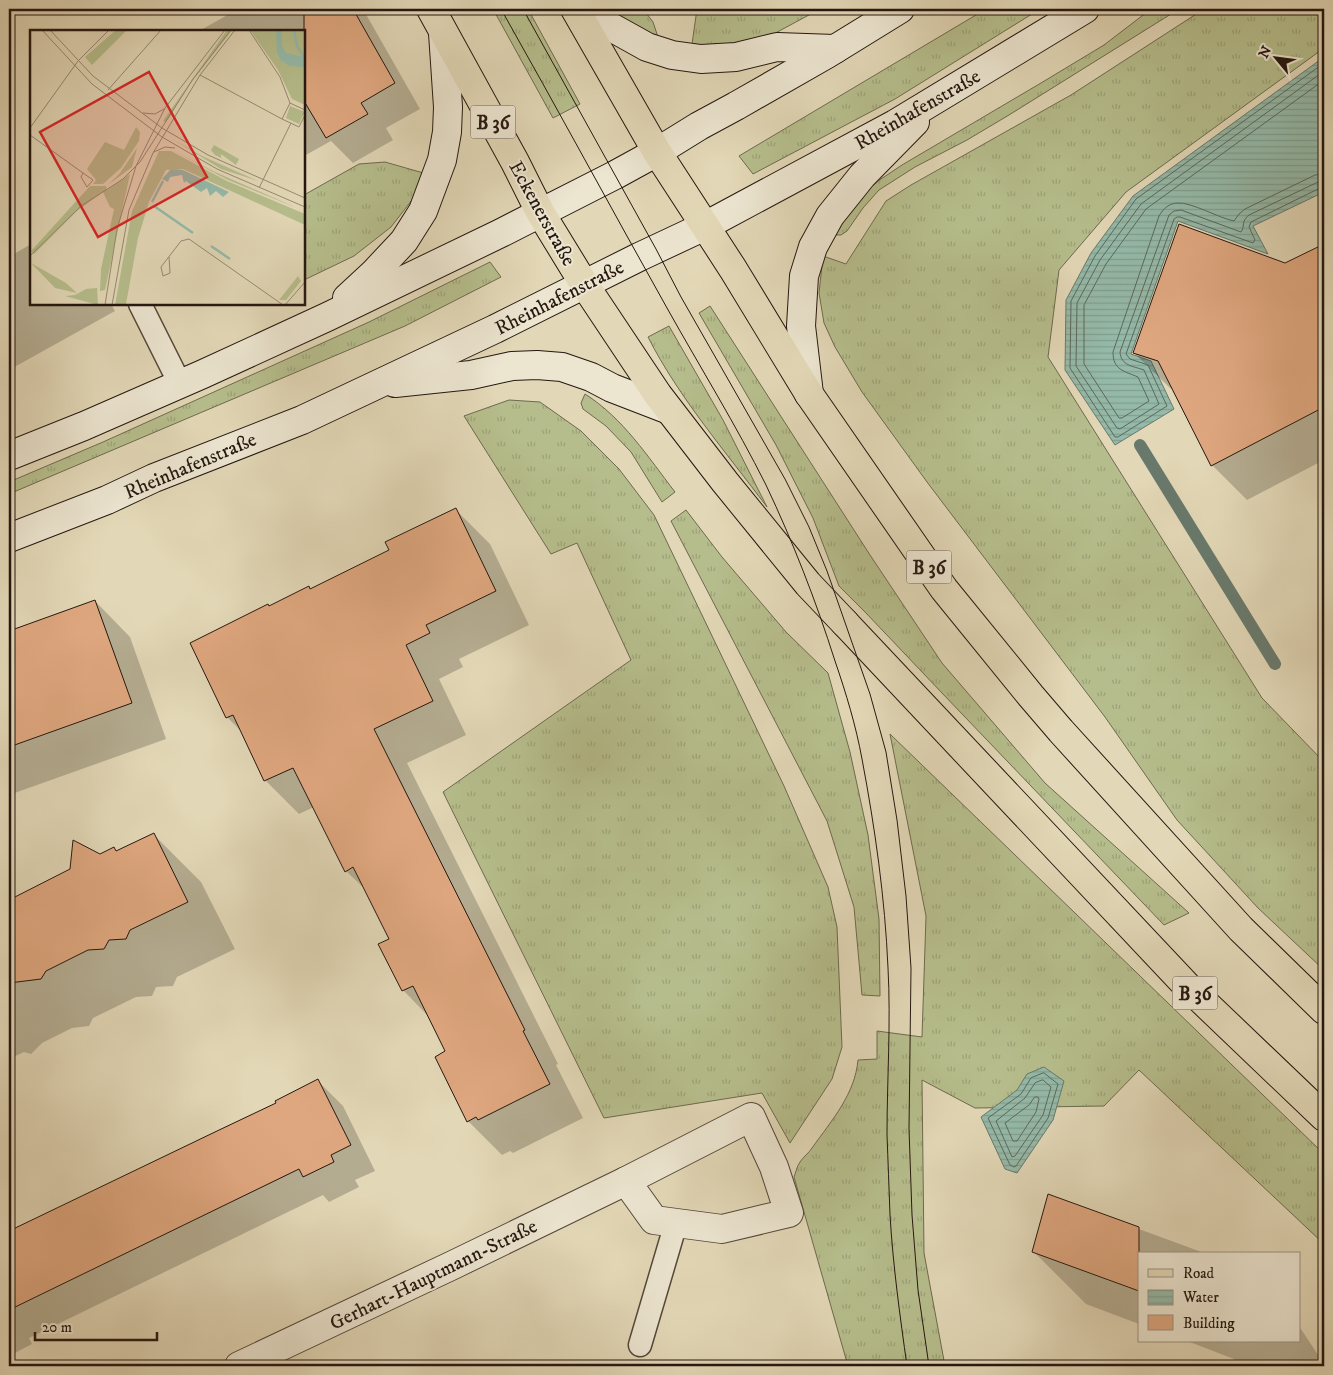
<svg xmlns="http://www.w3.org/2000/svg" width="1333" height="1375" font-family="'IM FELL DW Pica',serif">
	<defs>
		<pattern id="grass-tufts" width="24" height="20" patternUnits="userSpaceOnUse" patternTransform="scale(1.25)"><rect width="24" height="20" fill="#b6bd8c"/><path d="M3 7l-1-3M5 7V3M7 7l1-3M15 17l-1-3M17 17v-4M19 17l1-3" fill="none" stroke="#9ca278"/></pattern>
		<pattern id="water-rules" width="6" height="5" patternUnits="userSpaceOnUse" patternTransform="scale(1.25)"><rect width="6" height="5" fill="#95baa9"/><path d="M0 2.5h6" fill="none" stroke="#809f90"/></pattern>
	</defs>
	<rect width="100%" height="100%" fill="#e2d7b6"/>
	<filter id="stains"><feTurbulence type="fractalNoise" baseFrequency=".004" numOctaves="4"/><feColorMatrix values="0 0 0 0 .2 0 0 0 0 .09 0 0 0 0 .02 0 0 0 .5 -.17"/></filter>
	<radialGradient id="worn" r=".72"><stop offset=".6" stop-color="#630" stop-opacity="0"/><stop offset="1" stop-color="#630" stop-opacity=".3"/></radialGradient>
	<g fill="url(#grass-tufts)" stroke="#6d6a4e">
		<polygon points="493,9 528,9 580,104 553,118"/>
		<path d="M610,9H643L653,22L658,37C640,31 625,22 610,9Z"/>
		<polygon points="697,9 820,9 768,37 723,47 692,44"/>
		<polygon points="986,9 1040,9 895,99 753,174 739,156"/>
		<polygon points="1151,9 1179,9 1009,115 967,140 915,167 879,190 863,208 847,231 841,235 835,235 846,216 862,194 878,181 902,165 1041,83 1104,45"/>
		<polygon points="1204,9 1324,9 1324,48 1126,192 1059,270 1048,357 1262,698 1324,762 1324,970 1258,908 1177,820 1105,717 927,482 862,392 835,347 824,323 819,293 823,256 846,264 886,201 911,185 1071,95"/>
		<polygon points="385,162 427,174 415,196 391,227 354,256 304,280 304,195 359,164"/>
		<polygon points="490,262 501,277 405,326 9,494 9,482 103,442 369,322"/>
		<polygon points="710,306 870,555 942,663 1045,783 1189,913 1164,925 942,693 866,613 839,586 813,518 776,445 699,313"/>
		<path d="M669,326L723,420L767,507C726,452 679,398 648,337Z"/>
		<path d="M585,394C623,418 648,457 675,492L662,502L631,452L606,426L583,409L581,403Z"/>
		<polygon points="509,400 540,402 581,431 619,469 654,515 784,786 828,887 837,927 842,1047 832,1079 790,1143 762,1093 604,1118 443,792 631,660 577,543 551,554 464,416"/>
		<polygon points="686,510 722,557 786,632 828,673 850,752 868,835 879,919 880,996 862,995 854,907 827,821 671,521"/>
		<path d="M890,734L1324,1154V1244L1139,1070L1104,1106L975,1108L922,1080L924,1253L945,1366H848L794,1177C796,1172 797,1166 800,1162C803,1157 809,1153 812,1148C832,1120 855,1094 858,1060L877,1059V1031L922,1037L926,916Z"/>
	</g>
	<g fill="url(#water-rules)" stroke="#68796c">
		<polygon points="1324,57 1324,192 1253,226 1268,254 1178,221 1131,354 1151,361 1174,409 1115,445 1065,370 1066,300 1091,253 1133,196"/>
		<polygon points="1044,1067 1064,1081 1053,1120 1017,1173 1005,1169 981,1117 1017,1090 1027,1074"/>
	</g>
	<g fill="#0003">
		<polygon points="238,9 363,9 420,109 386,128 393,140 353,163 331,141 304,156 304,31 199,31"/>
		<polygon points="31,244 31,304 111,304 115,311 9,370 9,257"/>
		<polygon points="1324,245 1324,460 1247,500 1212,465 1174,390 1170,388 1134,353 1285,264"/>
		<polygon points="456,510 490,544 529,625 459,659 463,667 439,679 466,735 407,763 558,1064 556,1065 583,1118 513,1153 510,1151 502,1155 468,1121 447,1052 429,1017 403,990 391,939 367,891 346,871 314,807 299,814 265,780 242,732 227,717 269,607 309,588 311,590 391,550"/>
		<polygon points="95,601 130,637 166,739 9,795 9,632"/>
		<polygon points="154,835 201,882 235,949 177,977 173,986 156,987 152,996 136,997 93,1018 89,1026 72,1028 42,1043 31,1054 24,1052 9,1059 9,901 114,849 117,852"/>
		<polygon points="318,1081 343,1106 375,1171 355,1180 359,1187 329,1202 323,1195 29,1338 32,1344 9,1356 9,1232 218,1132 277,1103"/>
		<polygon points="1049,1196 1207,1254 1139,1254 1139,1324 1086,1304 1034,1252"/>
		<polygon points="1299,1326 1324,1364 1324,1366 1239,1366 1234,1359 1187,1341 1299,1341"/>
	</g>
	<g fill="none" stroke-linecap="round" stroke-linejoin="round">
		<g stroke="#5c685c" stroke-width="1">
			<polyline points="1324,63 1136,199 1095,256 1071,301 1070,368 1115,437 1118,437 1167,406 1148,365 1130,359 1126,354 1174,219 1177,217 1180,217 1253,243 1255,240 1249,227 1251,222 1320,188 1324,187"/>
			<path d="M1324,71L1141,204L1100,260L1077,303L1076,366L1117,428L1120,429L1159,404L1144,370C1133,366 1121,366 1120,352L1169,215L1174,211L1181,210L1241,232C1245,227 1241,221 1249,215L1318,182L1324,181"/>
			<path d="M1324,80L1146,209L1106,264L1084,305V364L1119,418H1122L1149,401L1138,377C1124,371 1113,370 1113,352L1159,216C1163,209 1169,203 1178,203C1191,202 1219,218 1234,221L1239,214L1245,209L1315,175L1324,174"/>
			<polygon points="1044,1073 1058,1084 1048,1118 1016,1166 1014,1167 1010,1165 988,1118 1021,1094 1031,1078"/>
			<polygon points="1043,1080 1051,1087 1043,1115 1015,1156 1012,1157 996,1121 1025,1098 1035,1083"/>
			<polygon points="1035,1097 1038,1097 1039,1099 1036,1112 1017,1141 1013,1141 1005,1123 1029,1105"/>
		</g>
		<polyline stroke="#68796c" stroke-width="12" points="1140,445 1275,664"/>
	</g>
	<g fill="#dfa77f" stroke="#241710">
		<polygon points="304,9 353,9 395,83 361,103 368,114 326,138 304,101"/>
		<polygon points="1179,224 1285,263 1324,244 1324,407 1211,466 1158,361 1133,353"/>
		<polygon points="456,508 496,591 426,625 430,633 406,645 433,701 374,729 525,1030 523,1031 550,1084 478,1120 476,1117 467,1122 435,1057 445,1051 413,986 402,991 378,944 389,939 353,867 345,872 293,768 264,781 233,715 226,718 190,643 268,604 269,606 309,586 310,589 389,550 385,542"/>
		<polygon points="95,600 132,703 9,747 9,631"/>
		<polygon points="154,833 188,902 130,930 126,939 109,940 104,949 88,950 46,971 41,979 9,983 9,900 70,869 73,840 100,854 114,847 116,851"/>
		<polygon points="318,1079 351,1145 331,1155 334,1162 303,1177 299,1169 9,1310 9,1231 217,1131 276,1103 275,1101"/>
		<polygon points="1048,1194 1139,1227 1139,1291 1032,1252"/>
	</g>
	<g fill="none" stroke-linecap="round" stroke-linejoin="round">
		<g stroke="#54473a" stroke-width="25">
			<g id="service">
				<polyline points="140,304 180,384"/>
				<polyline points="640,1345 676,1223"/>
			</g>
		</g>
		<g stroke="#54473a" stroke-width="30">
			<g id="minor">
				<polygon points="751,1117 774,1167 789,1213 722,1229 654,1220 626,1181"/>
				<polyline points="239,1366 453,1265 626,1181"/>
			</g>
		</g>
		<g stroke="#241710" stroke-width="30">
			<g id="secondary">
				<polyline points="584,9 611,27 647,47 672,55 701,59 736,57 777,47 835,49"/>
				<polyline points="347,298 374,273 404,241 423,211 442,160 447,132 448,107 443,33"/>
				<polyline points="395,383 471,375 512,366 537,365 562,367 591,377 612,388 669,410"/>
				<polyline points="809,394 801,326 804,276 813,247 830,216 862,176 915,122"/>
				<polyline points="9,456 84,426 203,374 327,317 501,233 615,175 657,152 699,126 736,106 827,54 900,9"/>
				<polyline points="9,538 107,500 154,478 302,420 495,329 639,257 705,226 895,124 1085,9"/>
			</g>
		</g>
		<g stroke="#241710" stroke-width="30">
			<g id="primary">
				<polyline points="431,9 515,162 540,212 584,284 658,395 725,482 808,584 845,623"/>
				<polyline points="575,9 657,152 733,269 809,394"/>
			</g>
		</g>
		<g stroke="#241710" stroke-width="30">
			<g id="trunk">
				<polyline points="809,394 944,589 1031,696 1061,731 1241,929 1324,1010"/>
				<polyline points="845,623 1187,986 1324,1117"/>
			</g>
		</g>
		<use href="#service" stroke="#ece5d0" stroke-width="22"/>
		<use href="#minor" stroke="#ece5d0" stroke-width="28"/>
		<use href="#secondary" stroke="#ece5d0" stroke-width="28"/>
		<use href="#primary" stroke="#e2d7b6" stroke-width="28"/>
		<use href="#trunk" stroke="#e2d7b6" stroke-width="28"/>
		<g stroke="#241710" stroke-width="1">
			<path d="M501,9C557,108 611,208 667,308C700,367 736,425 766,485C793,542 816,601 835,661C846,693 856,726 862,759C875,828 885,898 888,968C891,1023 887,1079 887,1135C888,1161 889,1188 890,1215C893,1266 900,1316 907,1366"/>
			<polyline points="523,9 656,249 681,297 785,479 809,527 827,571 870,694 886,752 897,820 906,896 911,968 909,1129 912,1215 918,1290 929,1366"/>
		</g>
	</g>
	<g text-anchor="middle" stroke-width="4" stroke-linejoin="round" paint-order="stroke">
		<g fill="#ece5d0" stroke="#60554a" stroke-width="1">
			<rect x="470.5" y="105.5" width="45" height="33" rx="4"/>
			<rect x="906.5" y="550.5" width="45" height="33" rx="4"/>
			<rect x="1172.5" y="976.5" width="45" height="33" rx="4"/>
		</g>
		<g font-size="19" font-weight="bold" fill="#241710">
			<text x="493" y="129">B 36</text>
			<text x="929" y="574">B 36</text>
			<text x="1195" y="1000">B 36</text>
		</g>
		<g font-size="20" fill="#241710" stroke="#ece5d0">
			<text transform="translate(917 109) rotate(-30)" y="7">Rheinhafenstraße</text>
			<text transform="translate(543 213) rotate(61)" y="7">Eckenerstraße</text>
			<text transform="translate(559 297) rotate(-27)" y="7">Rheinhafenstraße</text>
			<text transform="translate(190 465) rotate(-23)" y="7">Rheinhafenstraße</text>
			<text transform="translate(433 1274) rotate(-26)" y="7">Gerhart-Hauptmann-Straße</text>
		</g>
	</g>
	<g transform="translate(30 30)">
		<rect width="275" height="275" fill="#e2d7b6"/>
		<path d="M86,0H97L62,35L55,27ZM197,0H202L160,54L136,92L133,91ZM220,0H275V75L262,69L248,40ZM260,76L275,82L269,94L256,88ZM106,97L110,102L109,111L91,138L73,154H63L66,150L57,139L75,112L94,120ZM139,107L172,126L228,151L191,139ZM184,115L209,129L206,135L191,124V128L185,125L181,120ZM107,118L102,137L78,155L90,143ZM142,120L185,142L267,178L198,150ZM129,121H141L197,151L275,184V195L153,139L136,140L119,172L108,208L96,274L103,275H85L102,181ZM100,144L75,260L70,261L71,239L84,179L80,177L73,162L47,181L4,224L1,221L60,156H76L77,160ZM1,233L36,253L47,263L25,258ZM268,246L271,251L256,270H249ZM67,258L68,275L35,266L45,265L56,259Z" fill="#b6bd8c"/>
		<path d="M246,0H252V15L256,23L275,27V37L259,36L251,30L247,23ZM141,139L153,140L199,162L193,167L186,161L180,166L177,158L171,162L156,151L154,153L152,145L140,147L138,152L132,149Z" fill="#95baa9"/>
		<path fill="none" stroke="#95baa9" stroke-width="2.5" d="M264,0L267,16L274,27M122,172L133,151M124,176L163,203M181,216L200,229"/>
		<path fill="none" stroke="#968a74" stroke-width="1" d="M12,0L62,54L132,107L187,139L275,177M20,0L63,46L132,98L178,125L275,168M219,0L250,47L260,73M170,45L252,89M78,60L131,0M260,73L252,89L269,97L275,85M260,73L275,80M113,83L125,84L134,79M0,98L48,31L79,0M0,105L53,143M124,122L135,117L145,118M123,123L170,45L205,0M106,136L135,78L195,0M53,143L63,150L57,157L51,147ZM229,158L261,93M0,226L51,176L93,149L110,132L163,49L201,0M139,227L140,243L133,246L131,237L151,211L159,209L253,275M75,275L87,199L106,136M82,275L99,180L123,123M255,275L275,252"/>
		<path fill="#d62828" fill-opacity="0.15" stroke="#d62828" stroke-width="2.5" d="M119,42L177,147L68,207L10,102Z"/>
		<rect width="275" height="275" fill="none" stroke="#241710" stroke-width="2.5"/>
	</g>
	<rect width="1333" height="1375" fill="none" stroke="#e2d7b6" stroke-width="30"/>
	<rect x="10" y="10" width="1313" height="1355" fill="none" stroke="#241710" stroke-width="2.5"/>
	<rect x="15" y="15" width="1303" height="1345" fill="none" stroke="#241710"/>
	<rect x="1138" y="1252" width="162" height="90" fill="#ece5d0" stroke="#9c9383"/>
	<rect x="1148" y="1269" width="25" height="8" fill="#e2d7b6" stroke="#9c9383"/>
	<text x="1183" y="1278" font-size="15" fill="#241710">Road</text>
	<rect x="1148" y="1290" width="25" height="15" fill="url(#water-rules)" stroke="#9c9383"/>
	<text x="1183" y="1302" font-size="15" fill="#241710">Water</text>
	<rect x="1148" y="1315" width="25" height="15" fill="#dfa77f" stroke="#9c9383"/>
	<text x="1183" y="1328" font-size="15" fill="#241710">Building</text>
	<g transform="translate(1276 58) rotate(299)" stroke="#ece5d0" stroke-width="4" paint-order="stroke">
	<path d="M0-4L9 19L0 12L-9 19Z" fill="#241710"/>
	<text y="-8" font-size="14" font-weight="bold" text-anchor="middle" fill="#241710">N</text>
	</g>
	<path d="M35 1332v8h122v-8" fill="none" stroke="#241710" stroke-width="2.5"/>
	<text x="42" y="1332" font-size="15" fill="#241710" stroke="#ece5d0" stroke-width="4" paint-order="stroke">20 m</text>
	<rect width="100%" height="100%" filter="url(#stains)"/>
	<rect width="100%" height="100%" fill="url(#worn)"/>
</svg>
